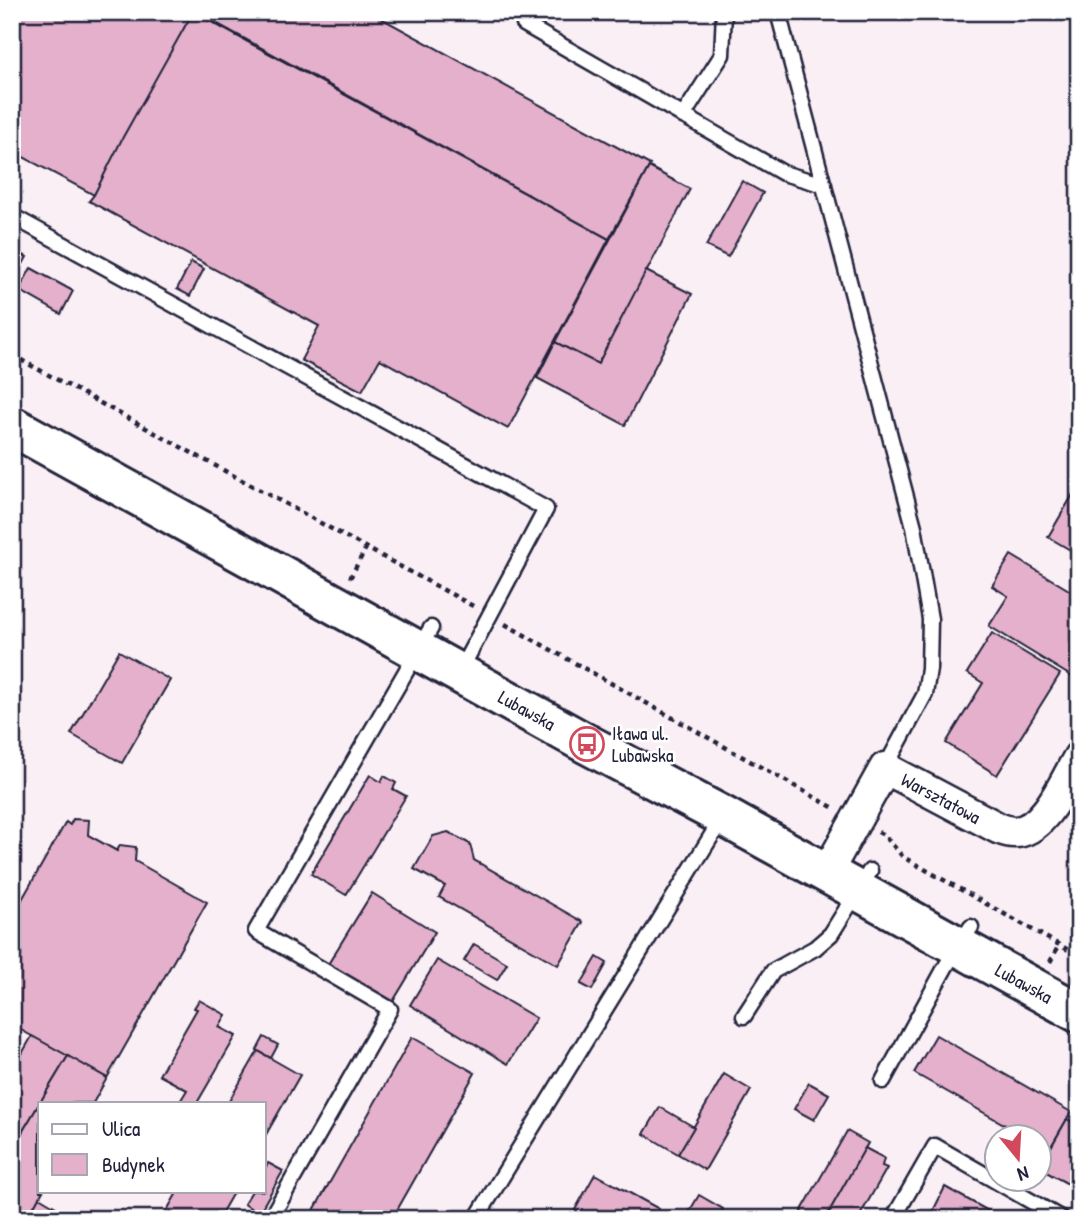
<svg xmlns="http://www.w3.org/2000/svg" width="1091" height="1231" font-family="'Patrick Hand',sans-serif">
	<rect width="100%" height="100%" fill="#faeff5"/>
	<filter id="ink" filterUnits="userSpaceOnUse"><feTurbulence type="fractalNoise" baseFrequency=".0143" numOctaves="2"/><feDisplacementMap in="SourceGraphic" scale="14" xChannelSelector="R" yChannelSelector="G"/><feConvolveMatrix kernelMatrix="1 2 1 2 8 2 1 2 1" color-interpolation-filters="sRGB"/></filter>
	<g filter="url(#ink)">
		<g fill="#e4b0cb" stroke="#22223b" stroke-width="2">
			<polygon points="12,12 193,12 94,195 12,151"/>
			<polygon points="193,12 609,239 508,429 380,359 362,391 301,360 319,326 89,201 94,195 123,137"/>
			<polygon points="196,12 370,12 650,165 609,239"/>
			<polygon points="649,167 690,189 598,364 555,342"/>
			<polygon points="742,181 763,193 728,257 706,246"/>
			<polygon points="12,249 27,257 12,284"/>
			<polygon points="191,262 204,269 190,296 177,289"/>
			<polygon points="31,268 73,291 61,314 19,290"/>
			<polygon points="646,271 692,294 625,425 537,378 555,342 598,364"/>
			<polygon points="1079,484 1079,555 1048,537"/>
			<polygon points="1011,555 1079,596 1079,681 989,626 1008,596 992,586"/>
			<polygon points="992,633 1060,674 997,775 946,743 983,683 967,673"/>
			<polygon points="119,651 170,680 122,763 71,734"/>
			<polygon points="370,775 381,782 384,776 396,783 393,789 406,796 346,895 311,874"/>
			<polygon points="73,819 89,820 88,835 117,851 120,845 136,847 135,861 207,902 107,1078 12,1025 12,917 66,822 70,825"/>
			<polygon points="448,832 470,844 474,860 583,922 558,965 439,897 445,886 414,869 433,836"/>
			<polygon points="372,893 435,932 386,1013 322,974"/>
			<polygon points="474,944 507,963 497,980 464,961"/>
			<polygon points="597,957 607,963 592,990 581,984"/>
			<polygon points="437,960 536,1018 508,1064 410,1005"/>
			<polygon points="199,1000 226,1015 219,1027 236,1036 197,1103 179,1103 187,1090 159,1075 197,1009 194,1008"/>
			<polygon points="936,1035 1071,1112 1049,1150 1038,1144 1038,1136 1025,1136 914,1073"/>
			<polygon points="32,1036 68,1056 12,1149 12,1071"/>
			<polygon points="264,1037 278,1045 271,1058 257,1050"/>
			<polygon points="412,1037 475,1073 392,1219 309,1219"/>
			<polygon points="258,1051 300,1075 264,1138 264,1103 228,1103"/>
			<polygon points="68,1056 107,1078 93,1103 40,1103 40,1191 43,1191 27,1219 12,1219 12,1149"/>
			<polygon points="724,1074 751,1090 705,1170 678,1154"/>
			<polygon points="809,1083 829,1094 814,1120 794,1109"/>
			<polygon points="660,1107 694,1127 678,1154 644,1134"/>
			<polygon points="1067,1119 1079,1126 1079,1190 1039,1168"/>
			<polygon points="847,1131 868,1143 825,1219 797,1219"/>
			<polygon points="865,1148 884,1158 882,1166 887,1168 858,1219 825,1219"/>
			<polygon points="268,1163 283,1171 259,1213 244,1204 252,1191 264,1191 264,1170"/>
			<polygon points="595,1174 659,1209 654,1219 575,1219 571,1217"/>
			<polygon points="945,1187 1003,1219 929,1219"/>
			<polygon points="178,1191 234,1191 218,1219 162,1219"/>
			<polygon points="699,1195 723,1209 718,1219 685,1219"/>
			<polygon points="39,1197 61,1210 56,1219 27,1219"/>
		</g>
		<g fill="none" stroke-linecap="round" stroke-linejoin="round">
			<g stroke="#22223b" stroke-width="19">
				<g id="service">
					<polyline points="778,12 914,527 930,619 929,669 925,694 885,768"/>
					<polyline points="524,24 783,173 824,185"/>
					<polyline points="683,116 722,55 724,12"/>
					<polyline points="12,216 546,509 460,671"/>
					<polyline points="744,1016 773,971 815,948 831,934 870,871"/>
					<polyline points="883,1081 946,966 971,927"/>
					<polyline points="270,1219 390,1009 256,931 431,628"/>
					<polyline points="476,1219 723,817"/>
					<polyline points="893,1219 935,1146 1062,1219"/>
				</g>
			</g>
			<g stroke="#22223b" stroke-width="35">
				<path id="minor" d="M826,874L885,768L998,828C1003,830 1009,832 1014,832C1045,832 1065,780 1079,757"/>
			</g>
			<g stroke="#22223b" stroke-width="44">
				<polyline id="secondary" points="12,426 587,744 723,816 1079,1013"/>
			</g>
			<g stroke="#22223b" stroke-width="4.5" stroke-dasharray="5 5" stroke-linecap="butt">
				<polyline points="12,355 473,606"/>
				<polyline points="350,578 366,548"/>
				<polyline points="505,624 834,808"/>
				<polyline points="878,832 884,835 903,857 1079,956"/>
				<polyline points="1050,962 1059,945"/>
			</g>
			<use href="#service" stroke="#fff" stroke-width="14"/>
			<use href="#minor" stroke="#fff" stroke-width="30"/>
			<use href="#secondary" stroke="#fff" stroke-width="38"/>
		</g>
	</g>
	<defs>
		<g id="bus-ring" transform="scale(1.75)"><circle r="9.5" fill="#fff" stroke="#d1495b" stroke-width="1.5"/><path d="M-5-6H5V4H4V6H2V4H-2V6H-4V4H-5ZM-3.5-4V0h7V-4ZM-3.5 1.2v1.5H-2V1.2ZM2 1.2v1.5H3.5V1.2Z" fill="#d1495b"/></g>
	</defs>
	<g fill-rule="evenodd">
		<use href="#bus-ring" x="587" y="744"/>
	</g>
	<g text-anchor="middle" stroke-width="5" stroke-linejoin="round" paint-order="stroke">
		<g font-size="19" fill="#22223b" stroke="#fff">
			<text transform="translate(527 710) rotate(29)" y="7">Lubawska</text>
			<text transform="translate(941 798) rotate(28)" y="7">Warsztatowa</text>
			<text transform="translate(1024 983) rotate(29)" y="7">Lubawska</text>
		</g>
		<g font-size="19" fill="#22223b" stroke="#fff" text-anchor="start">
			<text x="612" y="740">Iława ul.<tspan x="612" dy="22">Lubawska</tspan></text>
		</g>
	</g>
	<rect width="1091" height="1231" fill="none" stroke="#fff" stroke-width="42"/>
	<rect x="21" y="21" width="1049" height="1189" fill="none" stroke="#22223b" stroke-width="2.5" filter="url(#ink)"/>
	<rect x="38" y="1102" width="228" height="91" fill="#ffffff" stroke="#a7a7b1" stroke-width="2"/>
	<rect x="52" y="1124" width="35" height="10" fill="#ffffff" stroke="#a7a7b1" stroke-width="2"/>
	<text x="102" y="1136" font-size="21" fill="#22223b">Ulica</text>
	<rect x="52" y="1154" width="35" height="21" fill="#e4b0cb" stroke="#a7a7b1" stroke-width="2"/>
	<text x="102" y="1172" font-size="21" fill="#22223b">Budynek</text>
	<g transform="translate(1018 1158) rotate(162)"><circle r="33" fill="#ffffff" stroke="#a7a7b1" stroke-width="2"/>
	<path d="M0-5L12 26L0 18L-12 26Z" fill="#d1495b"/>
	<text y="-10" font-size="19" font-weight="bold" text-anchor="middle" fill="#22223b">N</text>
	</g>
</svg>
